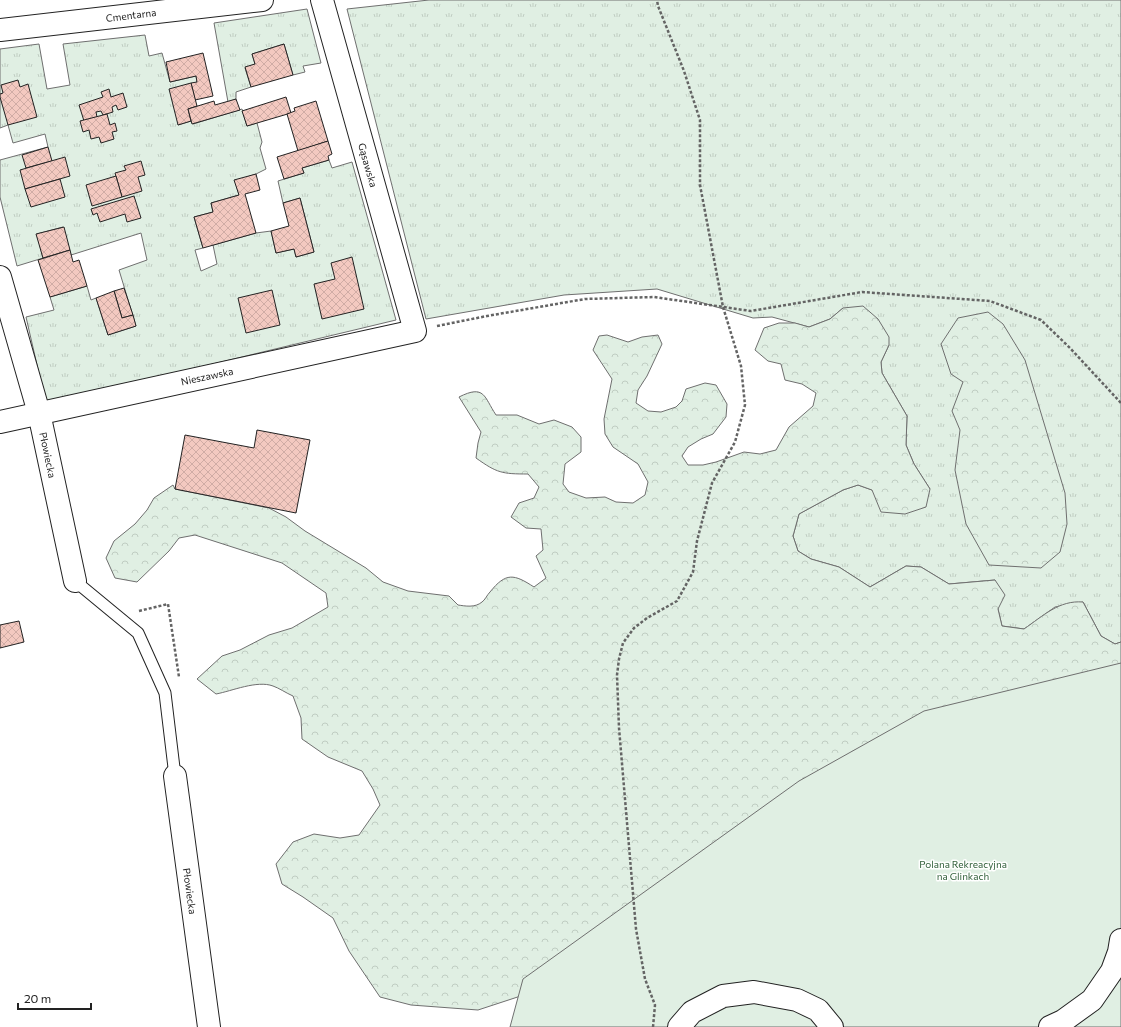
<svg xmlns="http://www.w3.org/2000/svg" width="1121" height="1027" font-family="Commissioner,sans-serif">
	<defs>
		<pattern id="grass-tufts" width="24" height="20" patternUnits="userSpaceOnUse"><rect width="24" height="20" fill="#e0efe3"/><path d="M3 7l-1-3M5 7V3M7 7l1-3M15 17l-1-3M17 17v-4M19 17l1-3" fill="none" stroke="#c0cdc2"/></pattern>
		<pattern id="forest-crowns" width="20" height="18" patternUnits="userSpaceOnUse"><rect width="20" height="18" fill="#e0efe3"/><path d="M2 6a3 3 0 1 1 6 0M12 15a3 3 0 1 1 6 0" fill="none" stroke="#c0cdc2"/></pattern>
		<pattern id="building-cross-hatch" width="8" height="8" patternUnits="userSpaceOnUse"><rect width="8" height="8" fill="#f3c9c0"/><path d="M0 0l8 8M0 8l8-8" fill="none" stroke="#d0aca5"/></pattern>
	</defs>
	<rect width="100%" height="100%" fill="#fff"/>
	<g fill="url(#grass-tufts)" stroke="#6f6f6f">
		<polygon points="429,0 1121,0 1121,642 1115,644 1101,636 1083,602 1055,607 1024,629 1002,626 998,609 995,580 949,584 921,567 906,566 870,587 839,567 811,559 798,551 793,536 799,514 843,490 858,485 872,490 930,489 914,464 906,445 907,416 882,373 881,362 889,345 843,308 830,319 809,327 772,317 753,318 657,289 564,295 426,319 347,9"/>
		<polygon points="307,9 321,63 303,66 305,72 293,75 284,44 252,54 255,64 245,68 251,87 236,92 236,99 228,102 214,23"/>
		<polygon points="145,35 149,56 162,53 170,82 196,76 197,82 178,125 191,121 193,124 242,109 247,126 257,123 262,142 260,148 266,169 256,174 235,181 239,195 211,203 213,212 194,217 203,248 195,250 201,271 217,264 213,245 256,233 271,231 276,253 294,249 296,257 314,252 300,198 283,203 278,181 304,173 302,168 329,160 332,168 352,162 396,320 46,404 26,317 54,310 50,297 87,286 91,300 96,298 108,335 136,326 119,270 147,260 141,233 71,255 63,227 37,234 43,258 17,266 0,197 0,160 48,147 45,134 13,143 8,125 0,128 0,49 39,44 47,89 70,85 63,44"/>
	</g>
	<g fill="url(#forest-crowns)" stroke="#6f6f6f">
		<path d="M863,306L878,319L889,337V345L881,362L882,373L907,416L906,445L914,464L930,489L926,507L905,514L881,512L872,490L858,485L843,490L799,514L793,536L798,551L811,559L839,567L870,587L906,566L921,567L949,584L995,580L1005,595L998,609L1002,626L1024,629C1043,616 1059,600 1083,602L1101,636L1115,644L1121,642V682L539,990L478,1010L411,1005L380,997L349,951L333,918L303,897L282,884L276,864L293,842L314,834L340,838L359,835L380,805L373,789L362,771L328,757L302,739L301,718L293,696C286,693 279,688 273,686C257,680 232,691 216,694L197,679L222,656L240,650L269,635L292,628L328,607L326,593L282,563L195,535L179,538L169,551L137,582L115,578L106,558L114,541L135,524L147,510L154,498L173,485L175,489L269,508L286,517L305,531L366,568L383,582L408,591L449,596L458,605C465,606 475,608 482,602C485,600 487,595 490,592C506,572 514,574 534,587L546,578L536,556L543,550L541,529L526,528L511,517L519,503L534,498L539,487L528,474C502,474 497,473 476,458L478,443L481,432L459,397C485,384 484,397 496,415H517L539,424L554,420L572,427L581,437V452L565,464L563,484L569,492L586,498L605,497L616,502L633,503L645,495L648,482L638,464L613,447L605,434L604,419L612,379L593,350L599,336L607,335L628,342L642,337L658,335L662,344L647,376L638,390L636,403L648,411L661,412L676,407L682,401L686,389L705,383L716,385L727,404L726,417L713,434L701,439L688,447L682,456L688,465H703L716,462L744,452L760,454L776,450L789,427L813,406L816,393L802,384L785,380L781,364L768,361L755,350L764,328L779,323H795L809,327L830,319L843,308Z"/>
		<polygon points="988,312 1003,324 1025,360 1065,493 1067,524 1060,552 1041,568 989,565 966,524 955,470 960,430 952,411 963,382 951,374 941,344 958,318"/>
	</g>
	<polygon fill="#e0efe3" stroke="#6f6f6f" points="1121,663 1121,1027 510,1027 523,979 799,781 924,711"/>
	<g fill="url(#building-cross-hatch)" stroke="#222">
		<polygon points="284,44 293,75 251,87 245,67 255,64 252,54"/>
		<polygon points="203,53 213,96 195,100 191,83 197,82 196,76 170,82 166,62"/>
		<polygon points="18,80 20,87 28,84 37,117 8,125 0,97 0,94 3,93 1,85"/>
		<polygon points="191,83 197,106 188,109 191,121 178,125 169,89"/>
		<polygon points="109,89 111,97 123,93 127,107 118,110 116,105 112,107 113,112 103,115 101,111 96,112 97,117 84,121 79,105 103,97 101,92"/>
		<polygon points="286,97 291,113 247,126 242,111"/>
		<polygon points="236,99 240,110 192,124 188,109 214,101 215,105"/>
		<polygon points="316,101 328,141 298,151 287,114 295,111 294,108"/>
		<polygon points="107,114 110,125 115,123 117,131 112,132 114,139 101,143 99,137 91,139 89,130 83,132 80,121"/>
		<polygon points="328,141 332,154 328,156 329,160 302,168 304,173 284,179 277,157"/>
		<polygon points="48,147 52,161 26,168 22,155"/>
		<polygon points="65,157 70,176 25,189 20,170"/>
		<polygon points="141,161 145,175 138,177 142,191 122,197 115,173 126,170 124,166"/>
		<polygon points="256,174 260,190 245,194 256,233 203,248 194,217 213,212 211,203 239,195 234,180"/>
		<polygon points="116,176 122,197 92,206 86,185"/>
		<polygon points="60,179 65,197 31,207 25,189"/>
		<polygon points="134,196 141,218 127,222 125,214 100,222 97,213 93,215 91,209"/>
		<polygon points="300,198 314,252 296,257 294,249 276,253 271,231 289,226 283,203"/>
		<polygon points="64,227 70,250 43,258 36,234"/>
		<polygon points="70,250 73,262 79,260 87,286 50,297 38,260"/>
		<polygon points="352,257 364,309 322,319 314,284 335,279 331,263"/>
		<polygon points="124,288 133,315 122,318 114,291"/>
		<polygon points="272,290 280,325 246,333 238,298"/>
		<polygon points="114,291 122,318 133,315 136,326 108,335 96,298"/>
		<polygon points="257,430 310,440 296,513 175,489 185,435 254,448"/>
		<polygon points="19,621 24,642 0,648 0,625"/>
	</g>
	<g fill="none" stroke-linecap="round" stroke-linejoin="round">
		<g stroke="#222" stroke-width="13">
			<polyline id="lane" points="75,581 138,633 165,693 175,776"/>
		</g>
		<g stroke="#222" stroke-width="24">
			<g id="street">
				<polyline points="0,30 262,0"/>
				<polyline points="0,277 39,413 75,581"/>
				<polyline points="0,422 415,331 322,0"/>
				<polyline points="175,776 209,1027"/>
				<polyline points="679,1027 692,1012 723,996 754,992 797,1000 818,1010 832,1027"/>
				<polyline points="1050,1027 1063,1021 1092,1000 1112,971 1119,952 1121,940"/>
			</g>
		</g>
		<g stroke="#646464" stroke-width="2.5" stroke-dasharray="3 2" stroke-linecap="butt">
			<polyline points="437,326 487,316 585,299 654,297 751,311 862,292 990,301 1041,320 1070,348 1121,403"/>
			<polyline points="139,611 168,604 179,677"/>
			<polyline points="653,1027 655,1005 645,979 636,929 619,728 617,675 619,659 623,643 634,628 647,618 677,601 693,572 697,541 712,483 735,442 745,405 741,366 723,307 700,185 700,120 684,71 658,6 657,0"/>
		</g>
		<use href="#lane" stroke="#fff" stroke-width="11"/>
		<use href="#street" stroke="#fff" stroke-width="22"/>
	</g>
	<g text-anchor="middle" stroke-width="3" stroke-linejoin="round" paint-order="stroke">
		<g font-size="10" fill="#222" stroke="#fff">
			<text transform="translate(131 15) rotate(-7)" y="4">Cmentarna</text>
			<text transform="translate(368 165) rotate(74)" y="4">Gąsawska</text>
			<text transform="translate(207 376) rotate(-12)" y="4">Nieszawska</text>
			<text transform="translate(48 455) rotate(78)" y="4">Płowiecka</text>
			<text transform="translate(190 891) rotate(82)" y="4">Płowiecka</text>
		</g>
		<g font-size="10" fill="#2f5e38" stroke="#fff">
			<text x="963" y="868">Polana Rekreacyjna<tspan x="963" dy="12">na Glinkach</tspan></text>
		</g>
	</g>
	<path d="M18 1003v6h73v-6" fill="none" stroke="#222222" stroke-width="2"/>
	<text x="24" y="1003" font-size="12" fill="#222222" stroke="#ffffff" stroke-width="3" paint-order="stroke">20 m</text>
</svg>
